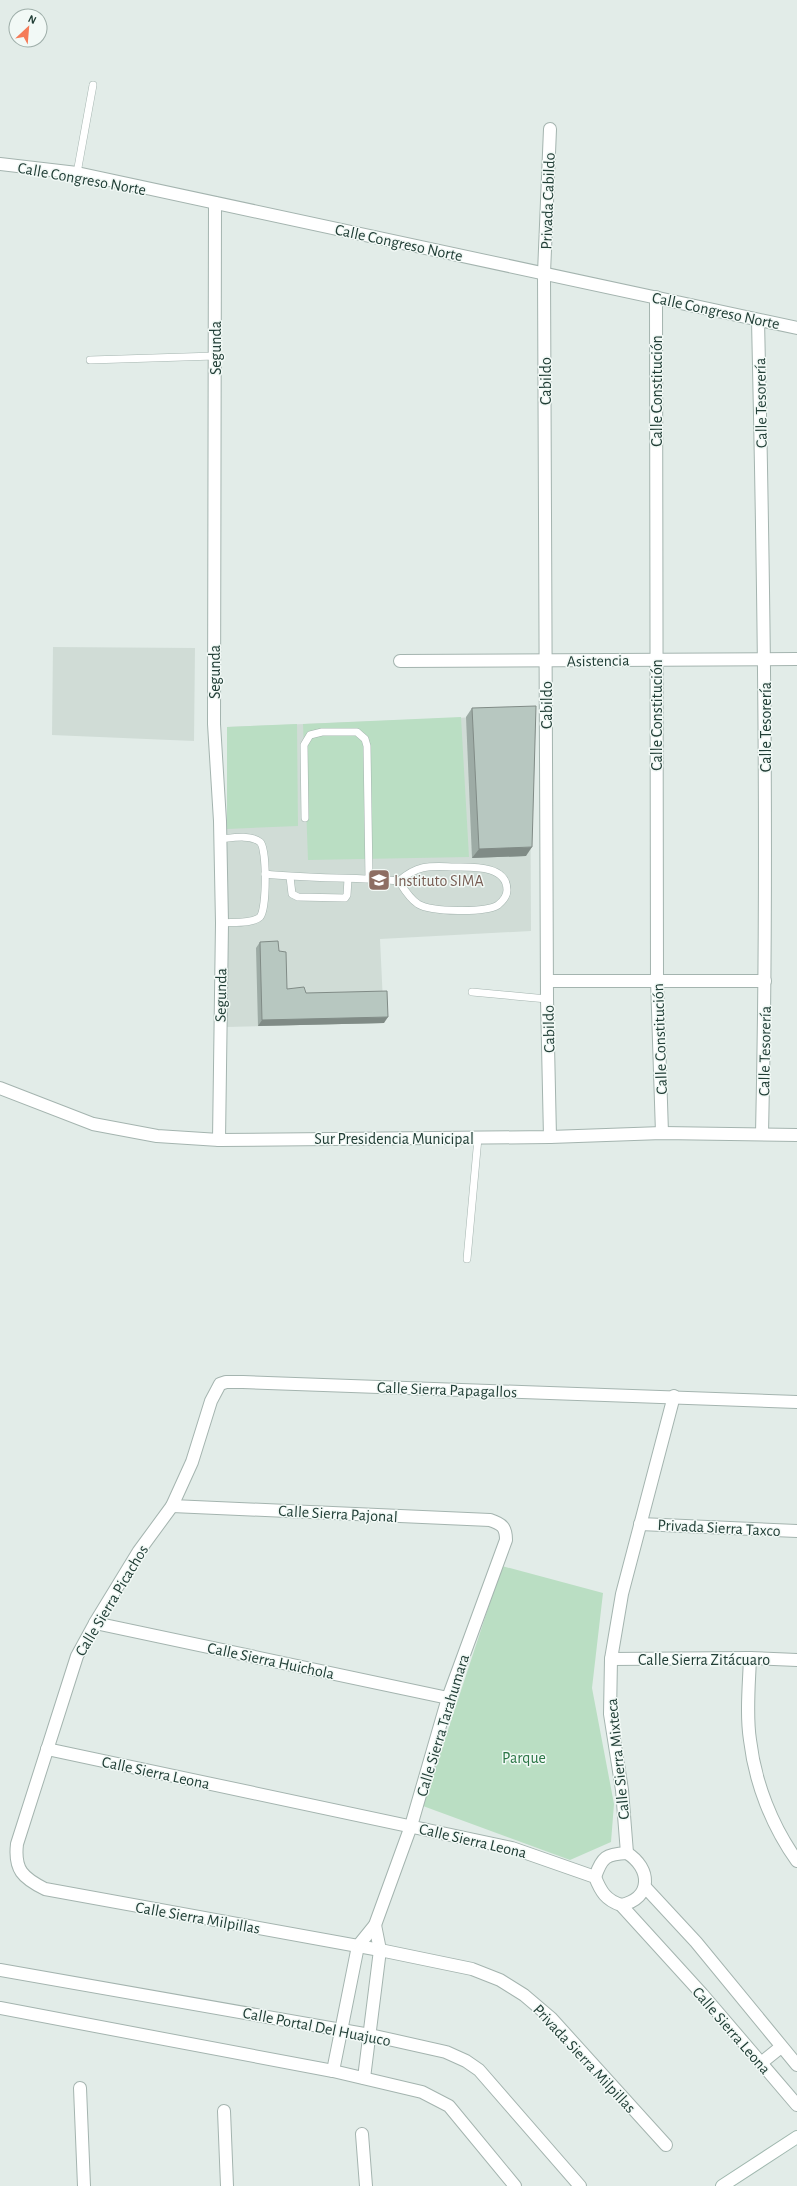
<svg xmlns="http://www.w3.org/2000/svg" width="797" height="2186" font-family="'Alegreya Sans',sans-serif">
	<rect width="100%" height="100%" fill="#e2ece8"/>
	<g fill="#d0dcd6">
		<polygon points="53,647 195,648 194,741 52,735"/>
		<polygon points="530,715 531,931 380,939 384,1023 227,1027 227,727"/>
	</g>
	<g fill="#badec3">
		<polygon points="461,717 469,857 308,860 303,724"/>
		<polygon points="297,724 298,826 227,829 227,727"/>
		<polygon points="502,1566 603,1593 592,1688 614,1804 611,1842 570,1860 423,1806"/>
	</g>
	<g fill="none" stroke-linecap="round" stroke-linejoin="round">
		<g stroke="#a4b4af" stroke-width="8">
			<g id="lane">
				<polyline points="77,173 93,85"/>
				<polyline points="90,360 215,356"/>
				<polyline points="305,818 304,745 310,735 322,732 357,732 365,739 367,746 369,878"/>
				<path d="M220,839C231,838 250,834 260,842C267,848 267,909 260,917C253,924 231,922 222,923"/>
				<path d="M265,874C310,879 354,877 399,881C421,862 434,867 461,867C477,867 507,867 507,890C507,896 503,901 498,905C485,913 431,912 418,904C409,898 404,889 399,881"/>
				<polyline points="290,877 292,894 298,897 345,898 347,895 348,879"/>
				<polyline points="472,992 547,999"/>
				<polyline points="467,1259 478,1138"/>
			</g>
		</g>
		<g stroke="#a4b4af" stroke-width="14">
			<g id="street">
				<polyline points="0,164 77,173 797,328"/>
				<polyline points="215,203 214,724 220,821 222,923 219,1140"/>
				<polyline points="656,297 657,980 662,1133"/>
				<path d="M758,320C764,591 768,862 762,1134"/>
				<polyline points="400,661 797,659"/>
				<polyline points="548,981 765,981"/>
				<polyline points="0,1088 93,1124 157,1136 219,1140 550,1137 662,1133 797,1135"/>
				<polyline points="550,1137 547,999 544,273 550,129"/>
				<path d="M172,1506L490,1520C502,1524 506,1527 506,1540L448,1698L411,1826L375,1925L358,1946L333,2071"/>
				<polyline points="640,1524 797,1531"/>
				<polyline points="95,1623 448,1698"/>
				<path d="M750,1658C749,1685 746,1714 750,1740C755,1783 772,1826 797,1861"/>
				<polyline points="611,1659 750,1658 797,1660"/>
				<path d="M47,1749L512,1848L595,1877C601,1892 606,1900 621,1905L702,1994L797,2105"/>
				<polyline points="627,1853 622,1790 610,1714 611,1659 622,1594 674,1396"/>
				<path d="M595,1877C602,1857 606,1854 627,1853"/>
				<polyline points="645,1887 696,1942 797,2065"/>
				<path d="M621,1905C653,1898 651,1868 627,1853"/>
				<polyline points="0,1970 370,2035 446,2052 466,2061 479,2070 580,2186"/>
				<polyline points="0,2008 333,2071 422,2092 449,2106 515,2186"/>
				<polyline points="761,2063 781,2047"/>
				<polyline points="364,2078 380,1950 375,1925"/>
				<polyline points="80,2088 84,2186"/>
				<polyline points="224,2111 227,2186"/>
				<polyline points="362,2134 366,2186"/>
				<path d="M666,2145L551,2018L524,1995L500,1980L472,1969L380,1950L45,1889C23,1878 14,1870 17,1844L77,1656L95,1623L139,1551L172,1506L192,1462L211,1401L220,1384L226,1382H243L797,1402"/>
			</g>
		</g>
		<g stroke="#a0b8af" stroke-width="14">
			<polyline id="secondary" points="722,2186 797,2137"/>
		</g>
		<use href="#lane" stroke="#fff" stroke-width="7"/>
		<use href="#street" stroke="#fff" stroke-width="12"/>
		<use href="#secondary" stroke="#fff" stroke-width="12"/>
	</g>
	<g fill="#9daba5">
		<polygon points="472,708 526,856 472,858 466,717"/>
		<polygon points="260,942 279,951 287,989 384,1023 258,1026 256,948"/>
	</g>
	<g fill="#808b86">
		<polygon points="532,847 526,856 472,858 479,849"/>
		<polygon points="388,1017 384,1023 258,1026 262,1020"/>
	</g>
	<g fill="#b7c7c0" stroke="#808b86">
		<polygon points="536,706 532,847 479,849 472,708"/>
		<polygon points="278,941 279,951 286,952 287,989 304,987 306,993 387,991 388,1017 262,1020 260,942"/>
	</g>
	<defs>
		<g id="school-square" transform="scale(1.15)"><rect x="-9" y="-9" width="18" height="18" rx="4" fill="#8d6e63" stroke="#f2f9f6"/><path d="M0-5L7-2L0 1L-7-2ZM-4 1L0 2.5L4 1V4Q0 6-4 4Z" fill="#fff"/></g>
	</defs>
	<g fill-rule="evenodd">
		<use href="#school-square" x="379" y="880"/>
	</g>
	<g text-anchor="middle" stroke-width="3" stroke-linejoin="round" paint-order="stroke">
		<g font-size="16" fill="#213e36" stroke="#f2f9f6">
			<text transform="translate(82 178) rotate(10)" y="6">Calle Congreso Norte</text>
			<text transform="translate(547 201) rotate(-88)" y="6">Privada Cabildo</text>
			<text transform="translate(399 242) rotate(12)" y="6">Calle Congreso Norte</text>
			<text transform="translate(716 310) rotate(12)" y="6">Calle Congreso Norte</text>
			<text transform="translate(215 348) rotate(-90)" y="6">Segunda</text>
			<text transform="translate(545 381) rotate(-90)" y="6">Cabildo</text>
			<text transform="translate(656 391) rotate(-90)" y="6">Calle Constitución</text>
			<text transform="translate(760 403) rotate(-91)" y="6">Calle Tesorería</text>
			<text transform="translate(598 660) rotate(-1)" y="6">Asistencia</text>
			<text transform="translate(214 672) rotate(-90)" y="6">Segunda</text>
			<text transform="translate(546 705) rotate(-90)" y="6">Cabildo</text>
			<text transform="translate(656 715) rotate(-90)" y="6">Calle Constitución</text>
			<text transform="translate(765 727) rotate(-90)" y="6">Calle Tesorería</text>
			<text transform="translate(220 995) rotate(-89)" y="6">Segunda</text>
			<text transform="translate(548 1029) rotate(-91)" y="6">Cabildo</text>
			<text transform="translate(659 1039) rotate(-92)" y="6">Calle Constitución</text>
			<text transform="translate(764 1051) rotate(-89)" y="6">Calle Tesorería</text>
			<text x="394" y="1144">Sur Presidencia Municipal</text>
			<text transform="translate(447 1389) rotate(2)" y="6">Calle Sierra Papagallos</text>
			<text transform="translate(338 1513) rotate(3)" y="6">Calle Sierra Pajonal</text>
			<text transform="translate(719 1527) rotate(3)" y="6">Privada Sierra Taxco</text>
			<text transform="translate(111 1600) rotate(-59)" y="6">Calle Sierra Picachos</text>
			<text x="704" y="1665">Calle Sierra Zitácuaro</text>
			<text transform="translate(271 1660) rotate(12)" y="6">Calle Sierra Huichola</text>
			<text transform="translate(442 1725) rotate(-73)" y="6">Calle Sierra Tarahumara</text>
			<text transform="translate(617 1759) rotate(-96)" y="6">Calle Sierra Mixteca</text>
			<text transform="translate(156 1772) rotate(12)" y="6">Calle Sierra Leona</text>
			<text transform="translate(473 1840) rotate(13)" y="6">Calle Sierra Leona</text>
			<text transform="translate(198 1917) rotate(10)" y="6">Calle Sierra Milpillas</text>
			<text transform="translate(317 2026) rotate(11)" y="6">Calle Portal Del Huajuco</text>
			<text transform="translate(732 2030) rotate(49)" y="6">Calle Sierra Leona</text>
			<text transform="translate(585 2058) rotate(47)" y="6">Privada Sierra Milpillas</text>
		</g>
		<g font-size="16" fill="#785e54" stroke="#f2f9f6" text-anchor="start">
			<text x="394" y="886">Instituto SIMA</text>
		</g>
		<g font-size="16" fill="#2b7646" stroke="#f2f9f6">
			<text x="524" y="1763">Parque</text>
		</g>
	</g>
	<g transform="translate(28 28) rotate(26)"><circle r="19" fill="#f2f9f6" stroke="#9eaea9"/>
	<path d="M0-3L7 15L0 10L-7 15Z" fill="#f57b58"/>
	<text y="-6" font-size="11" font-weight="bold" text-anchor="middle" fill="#213e36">N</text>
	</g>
</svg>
